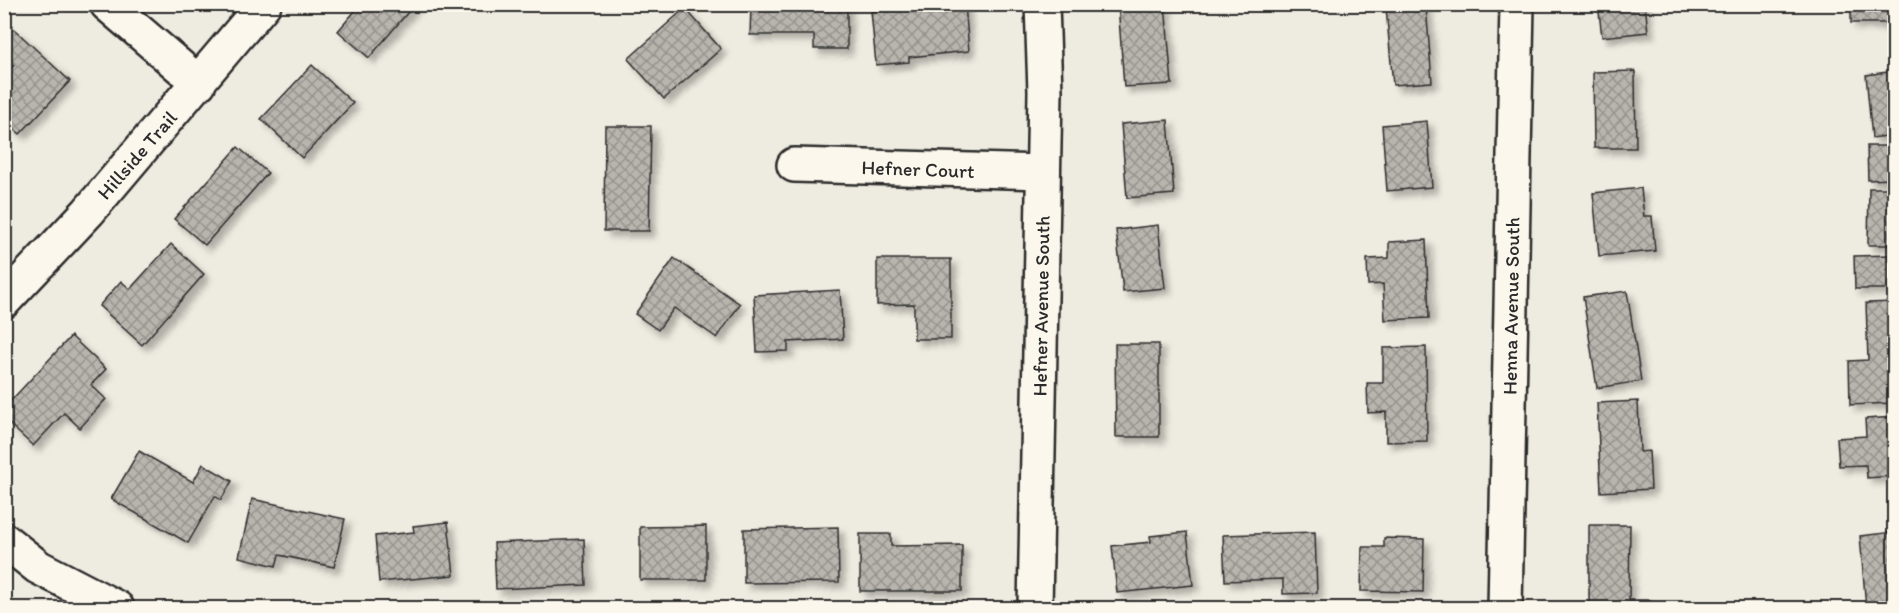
<svg xmlns="http://www.w3.org/2000/svg" width="1899" height="613" font-family="Itim,sans-serif">
	<defs>
		<pattern id="building-cross-hatch" width="8" height="8" patternUnits="userSpaceOnUse" patternTransform="scale(1.5)"><rect width="8" height="8" fill="#b8b5ae"/><path d="M0 0l8 8M0 8l8-8" fill="none" stroke="#96938e"/></pattern>
		<filter id="shadow"><feDropShadow dx="5.5" dy="5.5" stdDeviation="3" flood-color="#0004"/></filter>
	</defs>
	<rect width="100%" height="100%" fill="#eeebe0"/>
	<filter id="ink" filterUnits="userSpaceOnUse"><feTurbulence type="fractalNoise" baseFrequency=".0167" numOctaves="2"/><feDisplacementMap in="SourceGraphic" scale="12" xChannelSelector="R" yChannelSelector="G"/><feConvolveMatrix kernelMatrix="1 2 1 2 8 2 1 2 1" color-interpolation-filters="sRGB"/></filter>
	<g filter="url(#ink)">
		<g fill="url(#building-cross-hatch)" stroke="#2b2b2b" stroke-width="1.5" filter="url(#shadow)">
			<polygon points="361,4 415,4 369,58 338,31"/>
			<polygon points="751,4 847,4 847,49 814,49 814,35 750,35"/>
			<polygon points="936,4 965,4 969,51 909,57 909,62 876,65 871,11"/>
			<polygon points="1118,4 1165,4 1172,84 1124,87"/>
			<polygon points="1598,4 1645,4 1648,32 1602,37"/>
			<rect x="1851" y="4" width="43" height="19"/>
			<polygon points="1426,5 1432,82 1393,85 1386,8"/>
			<polygon points="685,8 721,49 664,99 628,59"/>
			<polygon points="14,29 70,81 20,134 4,120 4,76 14,65 4,56 4,40"/>
			<polygon points="312,65 353,103 302,158 261,119"/>
			<polygon points="1635,71 1636,148 1594,148 1593,72"/>
			<polygon points="1894,71 1894,135 1872,138 1866,75"/>
			<polygon points="1168,120 1174,194 1127,198 1121,124"/>
			<polygon points="1427,121 1432,187 1387,191 1382,125"/>
			<polygon points="605,126 651,126 649,231 604,231"/>
			<polygon points="1867,146 1894,146 1894,179 1868,180"/>
			<polygon points="238,147 268,173 205,245 174,219"/>
			<polygon points="1641,188 1644,216 1652,216 1655,251 1599,256 1593,193"/>
			<polygon points="1869,188 1894,188 1894,245 1868,245"/>
			<polygon points="1158,225 1165,288 1123,292 1116,230"/>
			<polygon points="1426,240 1429,318 1385,320 1383,284 1368,285 1367,259 1389,258 1389,242"/>
			<polygon points="171,244 204,274 142,345 99,306 121,281 130,289"/>
			<polygon points="1889,255 1889,289 1855,289 1854,256"/>
			<polygon points="674,258 740,304 717,338 674,308 658,330 635,314"/>
			<polygon points="877,259 951,259 951,339 914,339 914,304 877,305"/>
			<polygon points="840,290 843,339 788,342 788,351 757,352 754,295"/>
			<polygon points="1627,291 1641,381 1597,388 1583,297"/>
			<polygon points="1894,302 1894,367 1891,367 1892,403 1850,405 1849,361 1868,360 1866,303"/>
			<polygon points="71,336 106,369 91,385 106,399 80,428 64,413 33,446 4,419 4,408"/>
			<polygon points="1115,344 1159,344 1159,437 1116,437"/>
			<polygon points="1426,347 1427,441 1386,442 1386,412 1368,413 1367,383 1383,383 1383,348"/>
			<polygon points="1638,401 1640,452 1649,451 1651,489 1601,492 1597,403"/>
			<polygon points="1894,417 1894,476 1867,478 1866,465 1839,466 1837,438 1866,436 1865,419"/>
			<polygon points="139,451 193,482 203,464 232,481 221,500 215,496 188,543 111,499"/>
			<polygon points="252,499 345,519 334,567 279,555 276,566 239,557"/>
			<polygon points="448,522 454,575 379,582 375,536 414,532 413,526"/>
			<polygon points="1589,525 1630,525 1629,600 1650,600 1650,608 1610,608 1610,606 1589,606"/>
			<polygon points="706,526 706,580 640,580 640,527"/>
			<polygon points="838,527 839,582 744,583 744,529"/>
			<polygon points="1187,532 1193,585 1117,593 1112,546 1151,542 1150,536"/>
			<polygon points="1315,532 1317,593 1283,594 1283,579 1225,581 1223,535"/>
			<polygon points="1894,532 1894,598 1888,599 1888,608 1866,608 1860,536"/>
			<polygon points="860,534 891,534 891,546 962,545 962,591 860,591"/>
			<polygon points="1384,538 1424,539 1423,592 1361,591 1362,547 1384,547"/>
			<polygon points="584,539 586,585 496,589 494,543"/>
		</g>
		<g fill="none" stroke-linecap="round" stroke-linejoin="round">
			<g stroke="#2b2b2b" stroke-width="38">
				<g id="minor">
					<polyline points="107,4 199,83"/>
					<polyline points="794,165 1043,172"/>
					<polyline points="4,301 88,212 264,4"/>
					<polyline points="4,540 38,567 117,608"/>
					<polyline points="1035,608 1045,92 1042,4"/>
					<polyline points="1505,608 1517,4"/>
				</g>
			</g>
			<use href="#minor" stroke="#fbf7ec" stroke-width="33"/>
		</g>
	</g>
	<g text-anchor="middle" stroke-width="5" stroke-linejoin="round" paint-order="stroke">
		<g font-size="20" fill="#2b2b2b" stroke="#fbf7ec">
			<text transform="translate(137 155) rotate(-49)" y="7">Hillside Trail</text>
			<text transform="translate(918 169) rotate(2)" y="7">Hefner Court</text>
			<text transform="translate(1041 306) rotate(-89)" y="7">Hefner Avenue South</text>
			<text transform="translate(1511 306) rotate(-89)" y="7">Henna Avenue South</text>
		</g>
	</g>
	<rect width="1899" height="613" fill="none" stroke="#fbf7ec" stroke-width="24"/>
	<rect x="12" y="12" width="1875" height="589" fill="none" stroke="#2b2b2b" stroke-width="2" filter="url(#ink)"/>
</svg>
